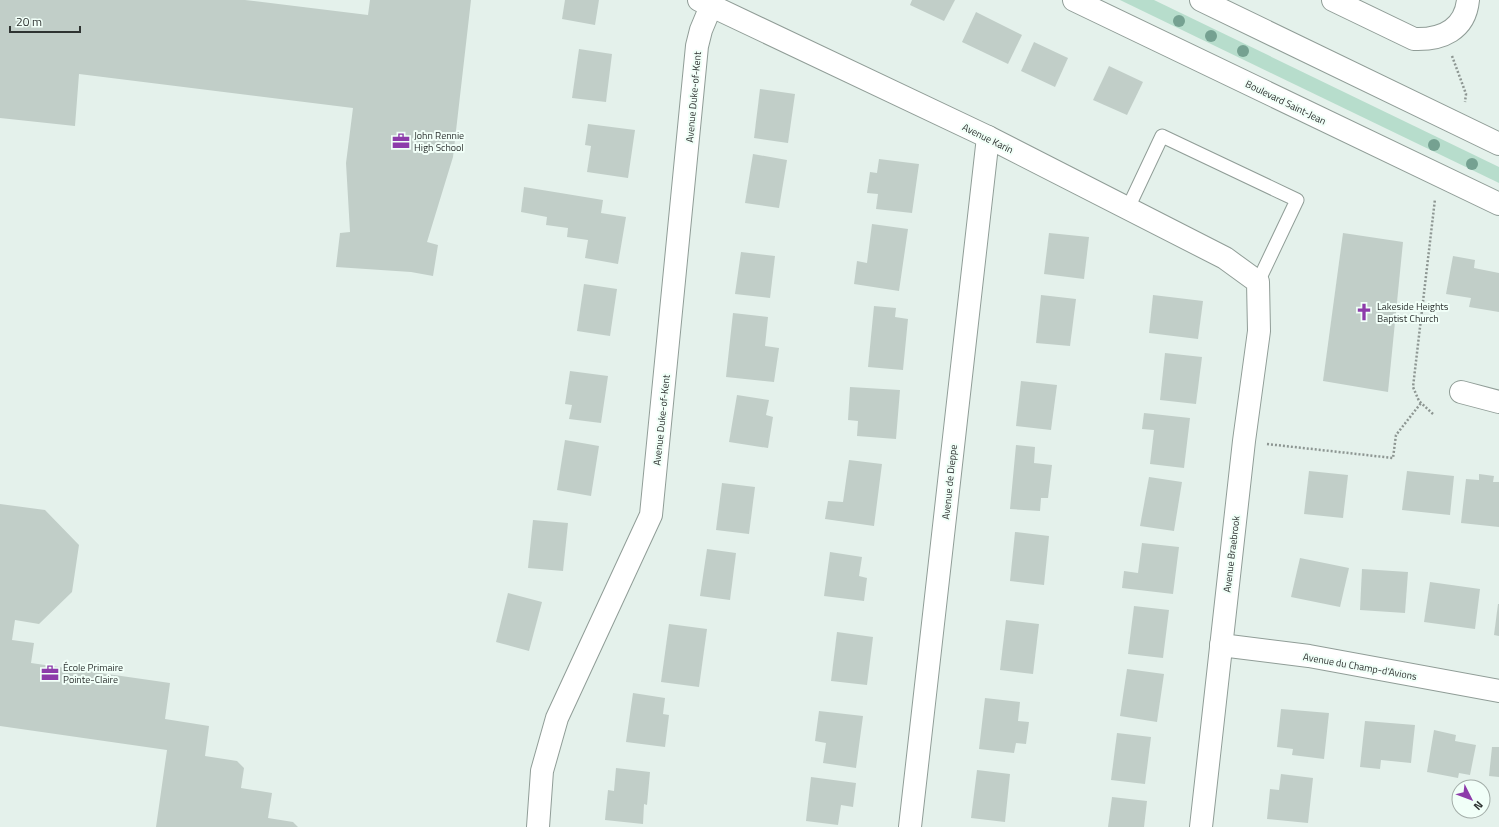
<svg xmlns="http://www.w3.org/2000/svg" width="1499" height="827" font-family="'Titillium Web',sans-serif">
	<rect width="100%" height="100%" fill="#e4f1eb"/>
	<polygon fill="#b7ddcc" points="1120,0 1154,0 1499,167 1499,183"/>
	<g fill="#c1cec8">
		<polygon points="0,0 245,0 368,15 370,0 471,0 453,157 427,242 438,245 433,276 411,272 336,267 340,233 350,232 346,163 353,108 79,74 75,126 0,118"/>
		<polygon points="565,0 599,0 595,25 562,19"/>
		<polygon points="912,0 955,0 944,21 910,5"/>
		<polygon points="976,12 1022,35 1008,64 962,42"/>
		<polygon points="1034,42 1068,58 1055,87 1021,71"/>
		<polygon points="579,49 612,54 606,102 572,98"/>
		<polygon points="1109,66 1143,82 1127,115 1093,100"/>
		<polygon points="760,89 795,94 788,143 754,138"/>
		<polygon points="588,124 635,130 628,178 587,172 591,146 585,145"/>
		<polygon points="753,154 787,160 779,208 745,203"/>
		<polygon points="879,159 919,164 912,213 876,209 878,194 867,193 870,172 877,173"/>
		<polygon points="524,187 603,200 601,213 626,217 618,264 585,258 588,240 567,237 568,228 546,225 547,217 521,212"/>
		<polygon points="872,224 908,229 899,291 854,284 857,261 867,263"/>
		<polygon points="1049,233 1089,237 1084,279 1044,274"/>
		<polygon points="1343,233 1403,242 1388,392 1323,381"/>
		<polygon points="741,252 775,256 770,298 735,294"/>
		<polygon points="1453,256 1475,260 1474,268 1499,273 1499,312 1469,307 1471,298 1446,294"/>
		<polygon points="584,284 617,289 610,336 577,331"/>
		<polygon points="1041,295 1076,299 1070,346 1036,343"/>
		<polygon points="1153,295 1203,301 1198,339 1149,333"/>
		<polygon points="874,306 896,308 895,317 908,319 903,370 868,367"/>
		<polygon points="733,313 768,317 765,346 779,348 774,382 726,377"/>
		<polygon points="1165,353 1202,357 1196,404 1160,400"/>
		<polygon points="570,371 608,376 601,423 569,419 572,405 565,404"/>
		<polygon points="1021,381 1057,385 1051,430 1016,426"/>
		<polygon points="850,387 900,390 896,439 857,436 858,421 848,420"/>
		<polygon points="737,395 769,400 766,415 773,417 768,448 729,442"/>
		<polygon points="1144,413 1190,418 1184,468 1150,464 1154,430 1142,429"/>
		<polygon points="565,440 599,446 591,496 557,490"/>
		<polygon points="1016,445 1035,447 1034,463 1052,465 1048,498 1041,498 1040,511 1010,509"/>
		<polygon points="849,460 882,464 874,526 825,519 828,501 843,502"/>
		<polygon points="1309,471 1348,475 1343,518 1304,514"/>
		<polygon points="1407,471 1454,476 1450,515 1402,510"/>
		<polygon points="1479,474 1494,476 1493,482 1499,482 1499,527 1461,523 1466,479 1479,480"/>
		<polygon points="1149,477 1182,482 1174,531 1140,526"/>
		<polygon points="722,483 755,487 749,534 716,530"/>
		<polygon points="0,504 45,510 79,545 72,592 39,624 15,620 12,640 34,643 31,663 170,683 165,719 209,726 205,756 237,761 244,768 241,788 272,793 268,818 293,822 298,827 156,827 167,750 0,726"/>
		<polygon points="533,520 568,523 563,571 528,568"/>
		<polygon points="1015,532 1049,536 1044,585 1010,581"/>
		<polygon points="1142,543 1179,547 1173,594 1122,588 1124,571 1138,573"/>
		<polygon points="707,549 736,553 730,600 700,596"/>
		<polygon points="830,552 862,557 859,576 867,578 864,601 824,596"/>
		<polygon points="1300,558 1349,568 1340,607 1291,597"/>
		<polygon points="1362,569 1408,572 1405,613 1360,610"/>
		<polygon points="1430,582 1480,589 1475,629 1424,622"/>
		<polygon points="508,593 542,602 529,651 496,642"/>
		<polygon points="1498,604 1499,604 1499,636 1494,635"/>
		<polygon points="1134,606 1169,610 1163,658 1128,654"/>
		<polygon points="1006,620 1039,624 1033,674 1000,670"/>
		<polygon points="669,624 707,629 699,687 661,682"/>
		<polygon points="837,632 873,637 867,685 831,681"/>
		<polygon points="1127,669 1164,674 1157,722 1120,716"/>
		<polygon points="633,693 665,698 663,714 669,715 665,747 626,742"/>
		<polygon points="985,698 1020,702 1018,721 1029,722 1026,744 1016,743 1014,753 979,749"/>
		<polygon points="1281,709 1329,713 1324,759 1292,755 1293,749 1277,747"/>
		<polygon points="819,711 863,716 856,768 823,763 826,743 815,741"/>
		<polygon points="1365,721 1415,725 1411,763 1381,760 1380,769 1360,767"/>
		<polygon points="1434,730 1456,735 1455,741 1476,745 1470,775 1459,773 1458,778 1427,772"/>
		<polygon points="1117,733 1151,737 1145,784 1111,780"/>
		<polygon points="1492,747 1499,747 1499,777 1489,776"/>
		<polygon points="616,768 650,772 647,805 644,804 643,824 605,820 608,790 614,791"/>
		<polygon points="977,770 1010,774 1005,822 971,818"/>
		<polygon points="1281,774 1313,778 1308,823 1267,819 1270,789 1279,790"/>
		<polygon points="811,777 856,783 853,807 841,805 838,825 806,821"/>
		<polygon points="1112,797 1147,801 1144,827 1108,827"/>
	</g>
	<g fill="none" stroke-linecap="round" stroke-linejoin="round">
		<g stroke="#909d97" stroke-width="15">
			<polyline id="lane" points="1128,208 1162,136 1297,200 1258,282"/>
		</g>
		<g stroke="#909d97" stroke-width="24">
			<g id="street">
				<polyline points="699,0 988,137 1225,258 1258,282 1259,331 1244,441 1201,827"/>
				<path d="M1333,0L1414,39C1442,40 1465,30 1468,0"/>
				<polyline points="1461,392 1499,402"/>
				<polyline points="1221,645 1309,656 1499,691"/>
				<polyline points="538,827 542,771 557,718 651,515 697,46 701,30 711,6"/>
				<polyline points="910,827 988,137"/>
			</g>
		</g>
		<g stroke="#909d97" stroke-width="24">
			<g id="secondary">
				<polyline points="1074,0 1499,204"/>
				<polyline points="1201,0 1499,144"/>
			</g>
		</g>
		<g stroke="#8d9692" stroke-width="2.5" stroke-dasharray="2 2" stroke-linecap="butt">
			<polyline points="1452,56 1466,94 1465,102"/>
			<polyline points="1433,414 1419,401 1413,387 1435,199"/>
			<polyline points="1267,444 1393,458 1396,435 1421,403"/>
		</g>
		<use href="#lane" stroke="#fff" stroke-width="13"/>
		<use href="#street" stroke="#fff" stroke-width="22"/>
		<use href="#secondary" stroke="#fff" stroke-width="22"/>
	</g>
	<g fill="#75a191">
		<circle cx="1179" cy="21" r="6"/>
		<circle cx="1211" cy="36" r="6"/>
		<circle cx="1243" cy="51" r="6"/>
		<circle cx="1434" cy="145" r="6"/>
		<circle cx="1472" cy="164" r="6"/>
	</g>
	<defs>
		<g id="office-bare" transform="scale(1.38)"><path d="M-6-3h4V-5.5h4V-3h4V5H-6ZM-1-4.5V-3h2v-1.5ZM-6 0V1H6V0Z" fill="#8d3baa" stroke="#f1fff8" stroke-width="2.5" paint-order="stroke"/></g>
		<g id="church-bare" transform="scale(1.38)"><path d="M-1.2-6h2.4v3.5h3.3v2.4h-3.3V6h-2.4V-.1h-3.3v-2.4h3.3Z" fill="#8d3baa" stroke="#f1fff8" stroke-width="2.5" paint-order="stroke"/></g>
	</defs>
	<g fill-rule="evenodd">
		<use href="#office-bare" x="401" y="141"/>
		<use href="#church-bare" x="1364" y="312"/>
		<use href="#office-bare" x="50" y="673"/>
	</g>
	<g text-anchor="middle" stroke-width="4" stroke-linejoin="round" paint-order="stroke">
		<g font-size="10" fill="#2e3331" stroke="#f1fff8">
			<text transform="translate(693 97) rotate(-85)" y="4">Avenue Duke-of-Kent</text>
			<text transform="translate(1286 102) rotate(26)" y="4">Boulevard Saint-Jean</text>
			<text transform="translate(988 138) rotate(26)" y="4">Avenue Karin</text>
			<text transform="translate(661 420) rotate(-84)" y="4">Avenue Duke-of-Kent</text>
			<text transform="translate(949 482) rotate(-84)" y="4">Avenue de Dieppe</text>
			<text transform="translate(1231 554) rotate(-83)" y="4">Avenue Braebrook</text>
			<text transform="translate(1360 666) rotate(10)" y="4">Avenue du Champ-d'Avions</text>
		</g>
		<g font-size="10" fill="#2e3331" stroke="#f1fff8" text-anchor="start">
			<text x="414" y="139">John Rennie<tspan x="414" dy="12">High School</tspan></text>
			<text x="1377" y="310">Lakeside Heights<tspan x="1377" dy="12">Baptist Church</tspan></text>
			<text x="63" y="671">École Primaire<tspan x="63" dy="12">Pointe-Claire</tspan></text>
		</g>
	</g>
	<g transform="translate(1471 799) rotate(132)"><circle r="19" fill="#f1fff8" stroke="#a3ada8"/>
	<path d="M0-3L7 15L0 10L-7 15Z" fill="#8d3baa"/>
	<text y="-6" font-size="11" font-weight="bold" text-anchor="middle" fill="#2e3331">N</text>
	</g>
	<path d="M10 26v6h70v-6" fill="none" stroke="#2e3331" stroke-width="2"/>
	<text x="16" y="26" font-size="12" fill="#2e3331" stroke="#f1fff8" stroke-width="3" paint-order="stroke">20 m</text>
</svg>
